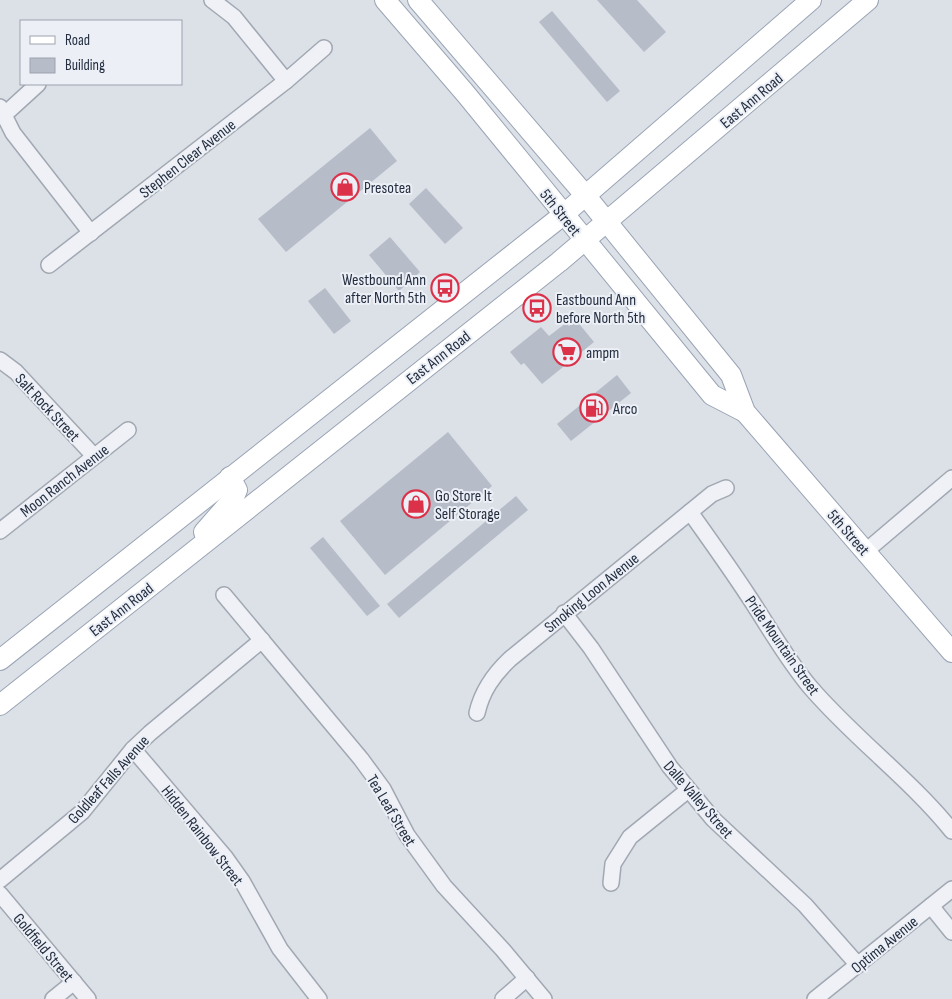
<svg xmlns="http://www.w3.org/2000/svg" width="952" height="999" font-family="'Sofia Sans Condensed',sans-serif">
	<rect width="100%" height="100%" fill="#dce1e8"/>
	<g fill="#b6bcc8">
		<polygon points="597,0 637,0 666,32 644,52"/>
		<polygon points="552,11 620,91 607,102 539,22"/>
		<polygon points="370,128 397,161 286,252 258,219"/>
		<polygon points="426,188 463,228 445,244 409,204"/>
		<polygon points="390,237 420,272 399,291 369,255"/>
		<polygon points="325,288 351,321 334,334 308,301"/>
		<polygon points="576,320 594,342 542,384 524,363 521,365 510,352 541,327 549,336 566,323 569,326"/>
		<polygon points="617,375 631,393 571,441 557,424"/>
		<polygon points="448,432 492,486 385,575 340,521"/>
		<polygon points="516,496 528,510 399,618 387,604"/>
		<polygon points="323,537 380,606 367,616 310,548"/>
	</g>
	<g fill="none" stroke-linecap="round" stroke-linejoin="round">
		<g stroke="#a1a8b2" stroke-width="18">
			<g id="minor">
				<polyline points="212,0 234,17 286,81"/>
				<polyline points="0,107 13,133 91,233"/>
				<polyline points="4,115 38,84"/>
				<polyline points="49,265 286,81 324,48"/>
				<polyline points="0,360 16,372 94,456"/>
				<path d="M690,512C710,540 730,568 749,597C769,627 787,660 811,688C855,739 910,779 952,831"/>
				<polyline points="0,531 128,430"/>
				<polyline points="866,551 952,478"/>
				<polyline points="224,595 361,759 383,789 407,835 444,886 503,950 544,999"/>
				<polyline points="564,613 591,648 670,767 713,819 805,905 858,965"/>
				<path d="M477,713C482,691 493,675 510,659L712,494L726,488"/>
				<polyline points="133,749 225,857 242,881 280,949 319,999"/>
				<polyline points="0,880 82,812 133,749 150,733 262,640"/>
				<polyline points="611,883 613,864 630,837 688,790"/>
				<polyline points="0,894 88,999"/>
				<polyline points="931,906 952,932"/>
				<polyline points="53,999 74,982"/>
				<polyline points="503,999 527,978"/>
				<polyline points="815,999 952,889"/>
			</g>
		</g>
		<g stroke="#9aa4b5" stroke-width="22">
			<g id="major">
				<polyline points="385,0 465,93 712,395 745,412"/>
				<polyline points="418,0 585,195 731,375 745,412 952,652"/>
				<polyline points="204,532 233,499 237,490 230,477"/>
				<polyline points="0,660 563,215 811,0"/>
				<polyline points="0,705 559,262 868,0"/>
			</g>
		</g>
		<use href="#minor" stroke="#eff1f6" stroke-width="15"/>
		<use href="#major" stroke="#fff" stroke-width="20"/>
	</g>
	<defs>
		<g id="shop-ring" transform="scale(1.4375)"><circle r="9.5" fill="#ecf0f6" stroke="#dc3249" stroke-width="1.5"/><path d="M-5-2.5h2.3a2.7 3.5 0 0 1 5.4 0H5L5.5 6h-11ZM-1.5-2.5h3a1.5 2.3 0 0 0-3 0Z" fill="#dc3249"/></g>
		<g id="bus-ring" transform="scale(1.4375)"><circle r="9.5" fill="#ecf0f6" stroke="#dc3249" stroke-width="1.5"/><path d="M-5-6H5V4H4V6H2V4H-2V6H-4V4H-5ZM-3.5-4V0h7V-4ZM-3.5 1.2v1.5H-2V1.2ZM2 1.2v1.5H3.5V1.2Z" fill="#dc3249"/></g>
		<g id="supermarket-ring" transform="scale(1.4375)"><circle r="9.5" fill="#ecf0f6" stroke="#dc3249" stroke-width="1.5"/><path d="M-6-5.5h2.5l.6 2H6L4.5 2H-2.5L-4.4-4H-6ZM-1.5 3.2a1.3 1.3 0 1 0 .1 0ZM3 3.2a1.3 1.3 0 1 0 .1 0Z" fill="#dc3249"/></g>
		<g id="fuel-ring" transform="scale(1.4375)"><circle r="9.5" fill="#ecf0f6" stroke="#dc3249" stroke-width="1.5"/><path d="M-5.5-6h7V0h2V4h1.3V-2.5L3-4.5l.8-.8L6-3V5H2.5V1h-1V6h-7ZM-4.2-4.7v3.2H.2V-4.7Z" fill="#dc3249"/></g>
	</defs>
	<g fill-rule="evenodd">
		<use href="#shop-ring" x="345" y="187"/>
		<use href="#bus-ring" x="445" y="288"/>
		<use href="#bus-ring" x="537" y="308"/>
		<use href="#supermarket-ring" x="567" y="352"/>
		<use href="#fuel-ring" x="594" y="408"/>
		<use href="#shop-ring" x="416" y="504"/>
	</g>
	<g text-anchor="middle" stroke-width="4" stroke-linejoin="round" paint-order="stroke">
		<g font-size="16" fill="#242e40" stroke="#ecf0f6">
			<text transform="translate(751 100) rotate(-40)" y="6">East Ann Road</text>
			<text transform="translate(187 158) rotate(-38)" y="6">Stephen Clear Avenue</text>
			<text transform="translate(561 212) rotate(51)" y="6">5th Street</text>
			<text transform="translate(438 357) rotate(-38)" y="6">East Ann Road</text>
			<text transform="translate(48 407) rotate(47)" y="6">Salt Rock Street</text>
			<text transform="translate(64 480) rotate(-38)" y="6">Moon Ranch Avenue</text>
			<text transform="translate(849 532) rotate(49)" y="6">5th Street</text>
			<text transform="translate(591 592) rotate(-39)" y="6">Smoking Loon Avenue</text>
			<text transform="translate(121 609) rotate(-38)" y="6">East Ann Road</text>
			<text transform="translate(783 645) rotate(55)" y="6">Pride Mountain Street</text>
			<text transform="translate(108 779) rotate(-48)" y="6">Goldleaf Falls Avenue</text>
			<text transform="translate(699 799) rotate(49)" y="6">Dalle Valley Street</text>
			<text transform="translate(392 810) rotate(59)" y="6">Tea Leaf Street</text>
			<text transform="translate(203 835) rotate(52)" y="6">Hidden Rainbow Street</text>
			<text transform="translate(884 944) rotate(-39)" y="6">Optima Avenue</text>
			<text transform="translate(44 947) rotate(50)" y="6">Goldfield Street</text>
		</g>
		<g font-size="16" fill="#242e40" stroke="#ecf0f6" text-anchor="start">
			<text x="364" y="193">Presotea</text>
			<text x="426" y="285" text-anchor="end">Westbound Ann<tspan x="426" dy="18">after North 5th</tspan></text>
			<text x="556" y="305">Eastbound Ann<tspan x="556" dy="18">before North 5th</tspan></text>
			<text x="586" y="358">ampm</text>
			<text x="613" y="414">Arco</text>
			<text x="435" y="501">Go Store It<tspan x="435" dy="18">Self Storage</tspan></text>
		</g>
	</g>
	<rect x="20" y="20" width="162" height="65" fill="#ecf0f6" stroke="#9ca2ad"/>
	<rect x="30" y="36" width="25" height="8" fill="#ffffff" stroke="#9ca2ad"/>
	<text x="65" y="45" font-size="15" fill="#242e40">Road</text>
	<rect x="30" y="58" width="25" height="15" fill="#b6bcc8" stroke="#9ca2ad"/>
	<text x="65" y="70" font-size="15" fill="#242e40">Building</text>
</svg>
